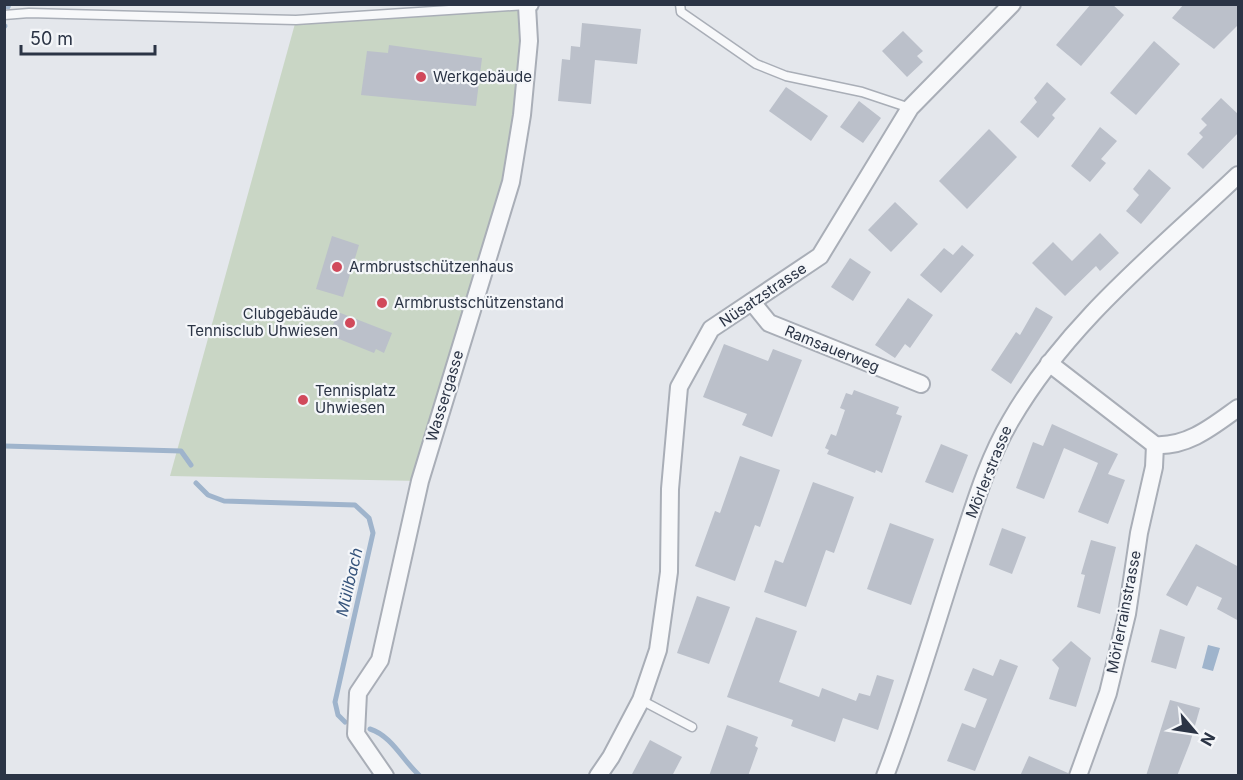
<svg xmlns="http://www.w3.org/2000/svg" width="1243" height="780" font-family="Inter,sans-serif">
	<rect width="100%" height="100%" fill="#e4e7ec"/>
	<polygon fill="#c9d6c5" points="525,10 522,115 420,481 170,476 296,20"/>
	<polygon fill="#9fb4cc" points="1208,645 1220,648 1213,671 1202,668"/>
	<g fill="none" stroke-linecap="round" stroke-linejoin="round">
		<g stroke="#9fb4cc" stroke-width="5">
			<polyline points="8,7 9,4"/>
			<polyline points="4,27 5,26"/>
			<polyline points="4,446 181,451 191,465"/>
			<polyline points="196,483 208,495 224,501 355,505 369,518 373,533 335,702 338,715 345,722"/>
			<path d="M370,729C392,736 403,761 420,776"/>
		</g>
	</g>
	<g fill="#bbc0ca">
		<polygon points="1091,4 1112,4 1124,15 1081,66 1056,45"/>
		<polygon points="1184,4 1239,4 1239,24 1214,49 1172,18"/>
		<polygon points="582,23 641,29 637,64 595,60 591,104 558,101 562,59 570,60 571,46 580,47"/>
		<polygon points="903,31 923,51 917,56 923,62 907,77 882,51"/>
		<polygon points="1154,41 1180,64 1136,115 1110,93"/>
		<polygon points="389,45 482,58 476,106 361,95 367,51 388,53"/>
		<polygon points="1047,82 1066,99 1052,115 1055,118 1038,138 1020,122 1037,102 1034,98"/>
		<polygon points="786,87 828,116 811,141 769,111"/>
		<polygon points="1221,98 1239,115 1239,132 1203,169 1187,154 1203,137 1199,133 1207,125 1201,119"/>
		<polygon points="859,101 881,118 863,143 840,127"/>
		<polygon points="1100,127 1117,141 1101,159 1106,163 1090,182 1071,166"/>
		<polygon points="989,129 1017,157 967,209 939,181"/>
		<polygon points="1149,169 1171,188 1141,224 1126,211 1139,195 1133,189"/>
		<polygon points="895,202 918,224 891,252 868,230"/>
		<polygon points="1100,233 1119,253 1100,271 1096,266 1065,296 1032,263 1053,242 1072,261"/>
		<polygon points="332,236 359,245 343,297 316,289"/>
		<polygon points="962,245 974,255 941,293 920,275 944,248 953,255"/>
		<polygon points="850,258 871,272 853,301 831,287"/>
		<polygon points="908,298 933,315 910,348 905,344 895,358 875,345"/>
		<polygon points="1036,307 1053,317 1011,384 991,370 1016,332 1020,335"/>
		<polygon points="338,312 392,333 384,353 376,349 374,353 329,335"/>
		<polygon points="724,344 768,361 773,349 802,360 772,437 742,425 747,414 703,397"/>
		<polygon points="854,390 899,407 896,414 902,416 882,473 876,470 875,473 827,454 829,450 825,448 831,434 836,436 845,410 840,408 846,393 852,395"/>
		<polygon points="1052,424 1118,454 1108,474 1125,480 1108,524 1078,512 1098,463 1064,448 1044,499 1016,488 1033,442 1043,446"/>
		<polygon points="941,444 968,455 953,493 925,482"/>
		<polygon points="740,456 780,470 760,527 755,525 735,581 695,566 715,511 720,513"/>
		<polygon points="813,482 854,497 834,553 826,550 806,607 764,592 775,560 783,563"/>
		<polygon points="890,523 934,539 911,605 867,589"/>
		<polygon points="1002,528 1026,537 1012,574 989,565"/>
		<polygon points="1091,540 1116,547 1100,614 1077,607 1085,575 1081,574"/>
		<polygon points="1196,544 1239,567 1239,621 1217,609 1222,598 1197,586 1187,606 1166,595"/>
		<polygon points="697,596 730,607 709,664 677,653"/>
		<polygon points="756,617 797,631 779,682 819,697 822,688 856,701 859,693 870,696 877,675 894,680 878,730 843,718 835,742 791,726 793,720 727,697"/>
		<polygon points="1160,629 1185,637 1176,669 1151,662"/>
		<polygon points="1071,641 1091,658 1076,707 1049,699 1059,668 1052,660"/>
		<polygon points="1000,659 1018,666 975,771 947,761 962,723 975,728 987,699 964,690 973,668 993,676"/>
		<polygon points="1170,700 1200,708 1190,743 1177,776 1146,776"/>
		<polygon points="727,725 758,737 755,746 758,748 748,776 709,776"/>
		<polygon points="650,740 682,757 672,776 631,776"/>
		<polygon points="1029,756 1068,773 1068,776 1020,776"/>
	</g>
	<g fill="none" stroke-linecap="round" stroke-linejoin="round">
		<g stroke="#a9aeb7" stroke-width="11">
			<g id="service">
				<polyline points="680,4 681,12 756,64 786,76 862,92 910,108"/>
				<polyline points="4,15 29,13 296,20 526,5"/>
				<polyline points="641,700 692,727"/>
			</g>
		</g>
		<g stroke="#a9aeb7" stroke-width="20">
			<g id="minor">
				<polyline points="752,302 769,323 921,384"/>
				<path d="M1049,363L1155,445C1188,447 1213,426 1238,408"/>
				<polyline points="385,776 356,734 358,693 380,660 420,481 511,182 522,115 529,41 527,6 530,4"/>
				<polyline points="598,776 611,757 641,700 658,650 669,572 670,489 679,387 711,329 820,256 910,108 1012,4"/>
				<path d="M885,776C913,703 934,629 958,555C973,510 986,462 1011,420C1068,322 1157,252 1238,175"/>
				<polyline points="1078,776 1108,693 1127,614 1139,533 1154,467 1155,445"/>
			</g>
		</g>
		<use href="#service" stroke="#f7f8fa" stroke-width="8"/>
		<use href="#minor" stroke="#f7f8fa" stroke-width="16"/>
	</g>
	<g fill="#d1495b" stroke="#f4f6f9" stroke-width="2">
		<circle cx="421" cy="77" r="6"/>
		<circle cx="337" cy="267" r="6"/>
		<circle cx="382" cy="303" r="6"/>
		<circle cx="350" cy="323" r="6"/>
		<circle cx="303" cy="400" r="6"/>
	</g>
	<g text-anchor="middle" stroke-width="4.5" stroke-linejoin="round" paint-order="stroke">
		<g font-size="15" fill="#2b3445" stroke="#f4f6f9" text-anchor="start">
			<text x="433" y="82">Werkgebäude</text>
			<text x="349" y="272">Armbrustschützenhaus</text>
			<text x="394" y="308">Armbrustschützenstand</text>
			<text x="338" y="319" text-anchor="end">Clubgebäude<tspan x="338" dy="17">Tennisclub Uhwiesen</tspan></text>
			<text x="315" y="396">Tennisplatz<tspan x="315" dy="17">Uhwiesen</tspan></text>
		</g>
		<g font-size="15" fill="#2b3445" stroke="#f4f6f9">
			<text transform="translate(763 295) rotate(-34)" y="5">Nüsatzstrasse</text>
			<text transform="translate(832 349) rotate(22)" y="5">Ramsauerweg</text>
			<text transform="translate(445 396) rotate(-73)" y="5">Wassergasse</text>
			<text transform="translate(989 472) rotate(-68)" y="5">Mörlerstrasse</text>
			<text transform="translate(1124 612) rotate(-79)" y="5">Mörlerrainstrasse</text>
		</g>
		<g font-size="16" font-style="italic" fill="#34527a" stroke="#f4f6f9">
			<text transform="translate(349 582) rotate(-77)" y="6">Mülibach</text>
		</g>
	</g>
	<rect width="1243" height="780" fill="none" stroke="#2b3445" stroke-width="12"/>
	<g transform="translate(1195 732) rotate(119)" stroke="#f4f6f9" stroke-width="4.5" paint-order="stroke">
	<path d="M0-4.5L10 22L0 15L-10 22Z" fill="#2b3445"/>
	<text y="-9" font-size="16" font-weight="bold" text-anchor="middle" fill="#2b3445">N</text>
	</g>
	<path d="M21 45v9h134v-9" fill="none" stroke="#2b3445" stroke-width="3"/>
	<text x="30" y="45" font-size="18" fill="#2b3445" stroke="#f4f6f9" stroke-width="4.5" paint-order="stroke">50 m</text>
</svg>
